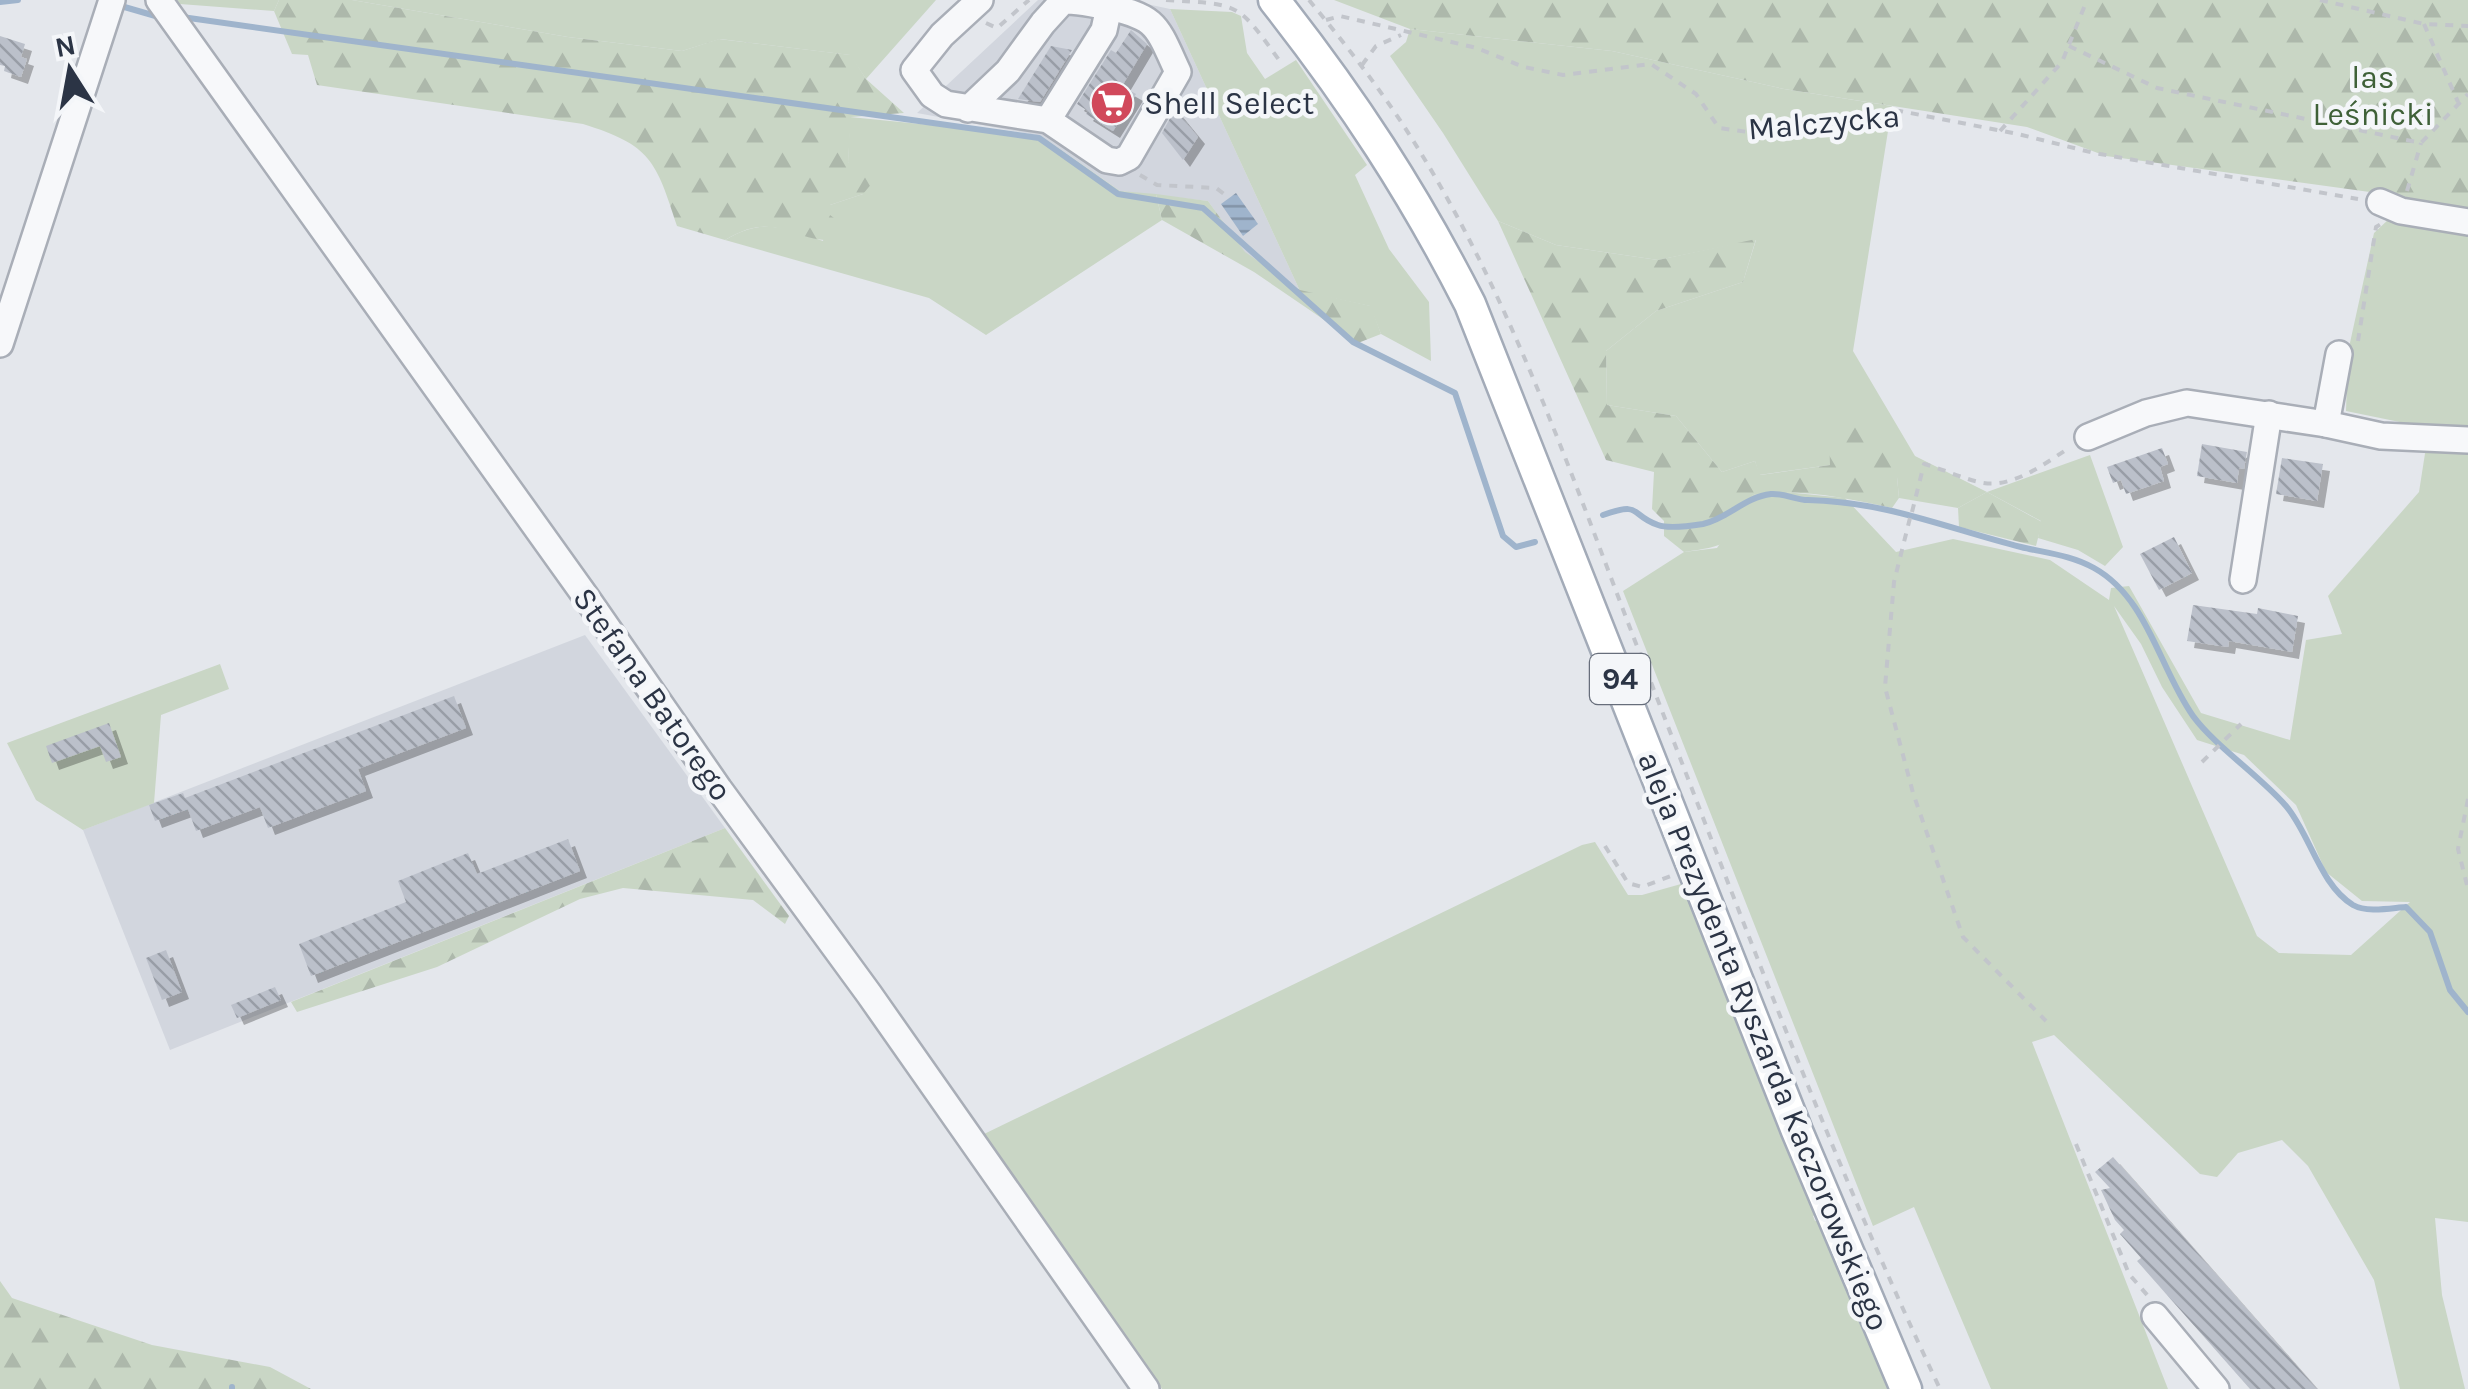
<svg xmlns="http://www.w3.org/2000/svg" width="2468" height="1389" font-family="Karla,sans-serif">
	<defs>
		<pattern id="forest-firs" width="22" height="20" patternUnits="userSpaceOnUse" patternTransform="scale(2.5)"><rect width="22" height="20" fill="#c9d6c5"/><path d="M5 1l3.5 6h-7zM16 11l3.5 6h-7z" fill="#adb8ab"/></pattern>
		<pattern id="water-rules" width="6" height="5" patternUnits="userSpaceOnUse" patternTransform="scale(2.5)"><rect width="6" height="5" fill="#9fb4cc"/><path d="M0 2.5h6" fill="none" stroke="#8293a7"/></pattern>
		<pattern id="building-back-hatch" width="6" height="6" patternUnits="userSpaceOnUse" patternTransform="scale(2.5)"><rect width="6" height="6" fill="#bbc0ca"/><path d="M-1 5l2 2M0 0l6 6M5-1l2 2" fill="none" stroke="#989da6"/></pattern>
		<filter id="shadow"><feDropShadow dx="7" dy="7" stdDeviation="0" flood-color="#0004"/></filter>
	</defs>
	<rect width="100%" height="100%" fill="#e4e7ec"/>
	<g fill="#d2d6de">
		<polygon points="1038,0 1128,0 1170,9 1300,291 1245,253 1208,201 1120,191 1041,136 917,113"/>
		<polygon points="585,635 725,828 170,1050 83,830"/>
	</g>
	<g fill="#c9d6c5" fill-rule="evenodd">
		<polygon points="177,0 279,0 274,11 180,4"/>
		<polygon points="352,0 936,0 866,79 850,55 720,39 682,51 568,37"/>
		<polygon points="1170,9 1232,12 1241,16 1247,53 1265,79 1296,60 1367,165 1355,175 1389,249 1429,302 1431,361 1381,334 1370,306 1300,291"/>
		<polygon points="1410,29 1612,51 1784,89 1892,106 1853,351 1915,456 1987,492 2090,455 2123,547 2105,566 2078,550 2038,538 2041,521 1987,492 1958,508 1899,498 1897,477 1830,465 1759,475 1755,461 1722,472 1676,416 1607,405 1606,351 1656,311 1743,282 1756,240 1658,260 1556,245 1498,221 1443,133 1390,56 1406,42"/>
		<path d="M850,117L1041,136L1120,191L1156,194L1162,220L986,335L929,298L725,240C763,217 784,228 823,241L830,205L863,194L848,162Z"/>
		<path d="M2389,219L2468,232V1222L2435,1218L2442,1295L2465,1389H2400L2374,1280L2308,1166L2282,1140L2238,1153L2217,1177L2200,1174L2054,1035L2032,1042L2168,1389H1991L1914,1207L1873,1226L1623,591L1684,552L1717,548L1753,495L1776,491L1845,498L1896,552L1953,539L2050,560L2109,600L2111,588L2129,586L2201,713L2290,740L2306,640L2342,634L2328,596L2419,492L2429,428L2346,411L2348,352L2374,233ZM2114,606L2141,644L2162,687L2197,740L2244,755L2296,805L2326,872L2362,901L2410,902L2351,955L2279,953L2257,936Z"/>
		<polygon points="220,664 229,689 161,715 154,803 83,830 36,800 7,743"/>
		<polygon points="1595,842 1628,895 1642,895 1681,884 1689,890 1743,1026 1739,1028 1740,1032 1745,1031 1817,1214 1813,1216 1815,1221 1819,1220 1893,1389 1162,1389 982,1135 1582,845"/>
	</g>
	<g fill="url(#forest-firs)">
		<path d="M279,0H352L568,37L682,51L719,39L851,55L866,79L904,113L851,117L848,162L873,182L863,194L830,205V215L842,224L840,240C791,244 777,208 725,240L677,226C656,161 651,145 583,124L317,85L308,55L292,54L274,11Z"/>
		<polygon points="1334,0 2468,0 2468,214 2377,193 2106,156 2027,127 1784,89 1612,51 1410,29"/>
		<polygon points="1156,194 1208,201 1245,252 1300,290 1371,306 1381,334 1358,343 1254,272 1162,220"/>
		<path d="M1498,221L1556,245L1658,260L1756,239L1743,282L1656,311L1606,351L1607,405L1676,416L1722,472L1755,461L1760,475L1830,465L1829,436L1849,421L1877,430L1897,477L1899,498L1892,508C1850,499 1795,487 1753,495C1734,541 1736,545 1684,552L1664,536V521L1652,509L1654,472L1606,460Z"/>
		<polygon points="1987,492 2042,522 2036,546 1959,527 1958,508"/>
		<polygon points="725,828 789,916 785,924 753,900 623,888 580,899 437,967 297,1012 291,1002"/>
		<polygon points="0,1281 12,1298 152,1345 270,1367 311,1389 0,1389"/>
	</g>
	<polygon fill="url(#water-rules)" points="1236,193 1258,224 1243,236 1221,204"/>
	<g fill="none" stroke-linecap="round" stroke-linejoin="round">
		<g stroke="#9fb4cc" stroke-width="6">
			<polyline points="0,2 18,0"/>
			<polyline points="121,6 159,17"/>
			<polyline points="182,17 1039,138 1118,194 1203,208 1353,342 1455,393 1503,536 1516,547 1535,542"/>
			<path d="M1603,515C1643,501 1629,515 1658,525C1669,529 1690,526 1703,524C1727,519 1745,497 1771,494C1784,493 1796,500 1808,500C1888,502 1946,528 2021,547C2046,553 2071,555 2094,568C2148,598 2159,668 2193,716C2215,746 2260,776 2286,806C2310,834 2320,885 2353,905C2367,913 2391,908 2406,907L2430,932L2450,990L2468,1012"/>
			<polyline points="232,1389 232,1387"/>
		</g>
	</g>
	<g fill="url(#building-back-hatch)" filter="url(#shadow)">
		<polygon points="1131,30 1147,44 1122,86 1136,94 1113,131 1086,114 1088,111 1077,104 1111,50 1116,53"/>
		<polygon points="0,36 25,44 21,57 27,59 21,77 4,71 5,66 0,65"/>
		<polygon points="1051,46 1072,50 1040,102 1018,99"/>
		<polygon points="1175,109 1198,137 1183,160 1162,133"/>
		<polygon points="2202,444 2247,452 2244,469 2239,468 2237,483 2197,476"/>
		<polygon points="2162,448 2168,464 2160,467 2164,481 2126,494 2121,480 2113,483 2107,467"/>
		<polygon points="2282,458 2323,464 2317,501 2276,494"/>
		<polygon points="2174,537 2192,573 2159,590 2140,554"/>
		<polygon points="2193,605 2257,614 2258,608 2298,616 2292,652 2229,641 2228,647 2187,641"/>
		<polygon points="454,696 466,728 358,769 366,791 268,828 260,807 196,831 188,809 155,821 149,805 183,793 185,798"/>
		<polygon points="109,723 121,757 106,762 100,746 52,763 46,746"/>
		<polygon points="568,839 580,871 311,976 299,944 406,902 398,881 468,853 477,874"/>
		<polygon points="166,950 182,992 162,1000 146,958"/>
		<polygon points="275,987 281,1000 237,1018 231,1005"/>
		<polygon points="2113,1157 2129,1175 2317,1389 2250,1389 2137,1261 2141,1258 2120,1234 2124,1230 2115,1220 2101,1190 2110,1188 2095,1172"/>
	</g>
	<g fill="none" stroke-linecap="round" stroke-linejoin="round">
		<g stroke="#a9aeb7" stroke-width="30">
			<g id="minor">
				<polyline points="159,0 586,597 719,789 869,994 1146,1389"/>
				<path d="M968,109L1008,71L1043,23L1063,1C1077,0 1090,4 1104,6C1157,17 1156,24 1178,72L1129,157L1119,162L1107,160L1048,120L946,104L932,95L914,70L942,35L980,0"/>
				<polyline points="1048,120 1104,30 1109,7"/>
				<polyline points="2380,202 2401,211 2468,222"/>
				<polyline points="0,344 112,0"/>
				<polyline points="2326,424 2381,436 2468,440"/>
				<polyline points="2088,437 2146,413 2187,403 2326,424 2339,354"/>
				<polyline points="2243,580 2269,414"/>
				<polyline points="2155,1316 2216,1389"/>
			</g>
		</g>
		<g stroke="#a3abb8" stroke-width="35">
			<path id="major" d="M1274,0C1352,99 1413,192 1470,304L1797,1131L1906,1389"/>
		</g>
		<g stroke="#c2c5cb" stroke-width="4" stroke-dasharray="8 8" stroke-linecap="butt">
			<path d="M1166,0C1239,5 1236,0 1279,60"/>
			<path d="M1309,0C1346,45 1383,92 1414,142C1509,293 1571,474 1635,641C1732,891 1825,1146 1940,1389"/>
			<polyline points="2320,0 2424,24 2468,26"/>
			<polyline points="1326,20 1340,16 1477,48 1524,67 1563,75 1651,64 1696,94 1719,128 1755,133 1827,117 1900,111 2018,134 2094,153 2358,199"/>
			<polyline points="986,23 997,28 1029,0"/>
			<polyline points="2424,24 2458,102"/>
			<polyline points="2069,46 2157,88 2421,143 2468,94"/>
			<polyline points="1362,65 1376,46 1401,35"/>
			<polyline points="2000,131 2062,62 2087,0"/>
			<polyline points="1140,175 1157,185 1216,188 1228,197"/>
			<polyline points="2407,191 2421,143"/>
			<polyline points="2358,341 2376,227 2381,224"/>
			<path d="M1912,512L1924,464C1943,469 1961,478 1979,482C2011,490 2044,464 2069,448"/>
			<polyline points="1910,518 1894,582 1885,687 1913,793 1963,937 2046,1021"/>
			<polyline points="2202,762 2241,724"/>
			<polyline points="2468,799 2458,849 2468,889"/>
			<polyline points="1605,846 1628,883 1642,887 1671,876"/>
			<polyline points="2076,1144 2129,1274 2148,1296"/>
		</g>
		<use href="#minor" stroke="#f7f8fa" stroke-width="25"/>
		<use href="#major" stroke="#fff" stroke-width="30"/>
	</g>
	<defs>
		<g id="supermarket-disc" transform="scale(2.25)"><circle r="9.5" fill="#d1495b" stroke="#f4f6f9"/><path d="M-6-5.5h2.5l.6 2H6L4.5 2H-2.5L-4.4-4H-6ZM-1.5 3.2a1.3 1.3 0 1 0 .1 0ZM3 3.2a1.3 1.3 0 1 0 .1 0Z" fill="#fff"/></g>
	</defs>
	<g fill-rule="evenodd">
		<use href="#supermarket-disc" x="1112" y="103"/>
	</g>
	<g text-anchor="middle" stroke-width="9" stroke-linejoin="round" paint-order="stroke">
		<rect fill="#f4f6f9" stroke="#676e7b" stroke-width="2.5" x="1590" y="654" width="60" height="50" rx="8"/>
		<g font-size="30" font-weight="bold" fill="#2b3445">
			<text x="1620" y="689">94</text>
		</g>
		<g font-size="32" fill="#3f6138" stroke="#f4f6f9">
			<text x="2373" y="88">las<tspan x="2373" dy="37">Leśnicki</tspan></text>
		</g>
		<g font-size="32" fill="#2b3445" stroke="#f4f6f9" text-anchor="start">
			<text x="1144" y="114">Shell Select</text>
		</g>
		<g font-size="32" fill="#2b3445" stroke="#f4f6f9">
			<text transform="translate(1824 122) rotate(-5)" y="11">Malczycka</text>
			<text transform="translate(653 694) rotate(55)" y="11">Stefana Batorego</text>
			<text transform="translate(1764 1041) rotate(68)" y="11">aleja Prezydenta Ryszarda Kaczorowskiego</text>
		</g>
	</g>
	<g transform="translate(70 70) rotate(349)" stroke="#f4f6f9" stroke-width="8" paint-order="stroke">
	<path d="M0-8L18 38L0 25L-18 38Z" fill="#2b3445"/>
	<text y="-15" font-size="28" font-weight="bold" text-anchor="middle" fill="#2b3445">N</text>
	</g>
</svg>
